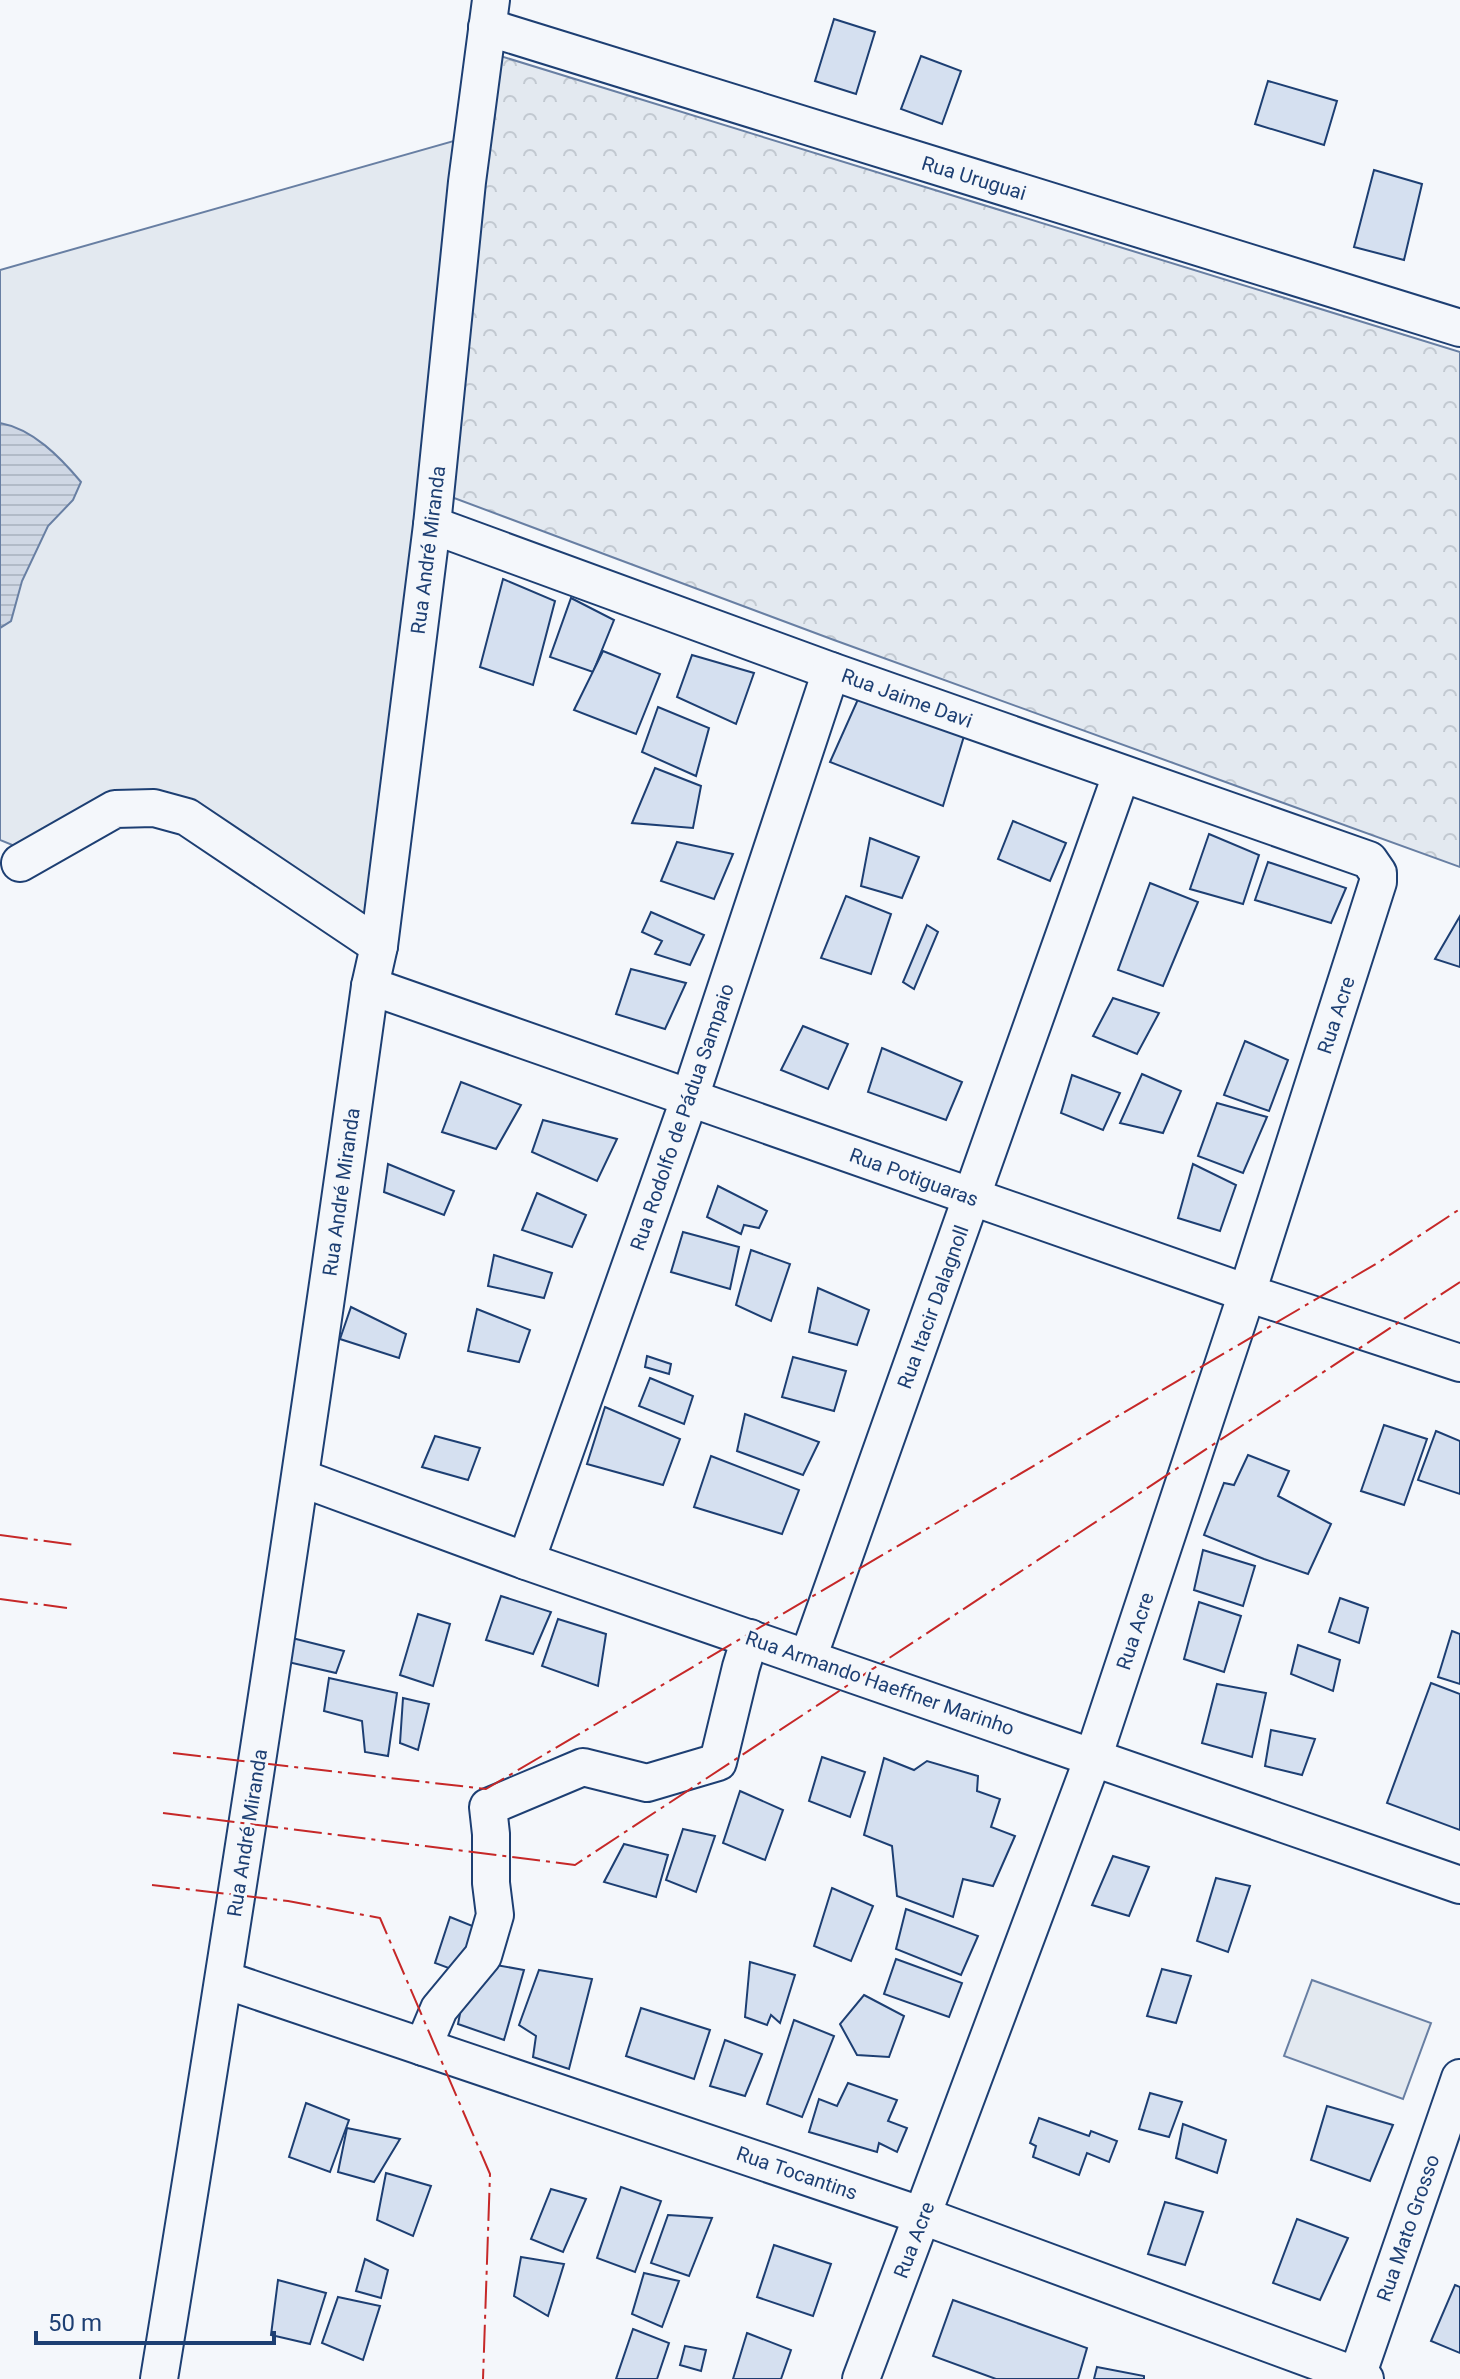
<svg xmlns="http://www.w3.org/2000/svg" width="1460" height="2379" font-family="Roboto,sans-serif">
	<defs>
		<pattern id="forest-crowns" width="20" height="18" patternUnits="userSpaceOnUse" patternTransform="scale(2)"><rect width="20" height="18" fill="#e3e9f0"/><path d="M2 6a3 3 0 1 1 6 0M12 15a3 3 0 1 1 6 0" fill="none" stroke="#c2c9d1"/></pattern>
		<pattern id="water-rules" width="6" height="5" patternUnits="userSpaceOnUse" patternTransform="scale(2)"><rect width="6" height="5" fill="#cfd7e4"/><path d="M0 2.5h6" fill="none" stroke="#b1bac7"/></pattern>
	</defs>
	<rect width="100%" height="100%" fill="#f4f7fb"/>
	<g fill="#e3e9f0" stroke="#687fa3" stroke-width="2">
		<polygon points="457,140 369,929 113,793 22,849 0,840 0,270"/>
		<polygon points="1312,1980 1431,2023 1403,2099 1284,2056"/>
	</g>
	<polygon fill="url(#forest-crowns)" stroke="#687fa3" stroke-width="2" points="468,46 1460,352 1460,867 834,640 422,486"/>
	<path fill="url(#water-rules)" stroke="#687fa3" stroke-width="2" d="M0,423C33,429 60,457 81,482L73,500L48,526L22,581L11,621L0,628Z"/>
	<g fill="#d5e0f0" stroke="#1d3f73" stroke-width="2">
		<polygon points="834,19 875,32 856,94 815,81"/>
		<polygon points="921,56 961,71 942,124 901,109"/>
		<polygon points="1268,81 1337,101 1324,145 1255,124"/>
		<polygon points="1374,170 1422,184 1404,260 1354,247"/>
		<polygon points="503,579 555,601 533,685 480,667"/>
		<polygon points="571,598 614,620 593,672 550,657"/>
		<polygon points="603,651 660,674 636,734 574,710"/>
		<polygon points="692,655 754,673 736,724 677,697"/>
		<polygon points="859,697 964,736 943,806 830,762"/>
		<polygon points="658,707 709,728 696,776 642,752"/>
		<polygon points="655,768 701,786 693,828 632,823"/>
		<polygon points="1013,821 1066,843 1050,881 998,859"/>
		<polygon points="1209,834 1259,855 1243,904 1190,889"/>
		<polygon points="870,838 919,857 902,898 861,886"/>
		<polygon points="677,842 733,854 714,899 661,881"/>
		<polygon points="1268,862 1346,888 1331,923 1255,900"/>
		<polygon points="1150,883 1198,902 1163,986 1118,970"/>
		<polygon points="846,896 891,914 871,974 821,958"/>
		<polygon points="651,912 704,935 690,965 655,954 662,941 642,932"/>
		<polygon points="1460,916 1460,967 1435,959"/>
		<polygon points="927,925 938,932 914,989 903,982"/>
		<polygon points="631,969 686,983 665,1029 616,1014"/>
		<polygon points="1113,998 1159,1013 1137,1054 1093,1036"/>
		<polygon points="803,1026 848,1044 828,1089 781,1070"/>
		<polygon points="1245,1041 1288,1060 1269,1111 1224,1095"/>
		<polygon points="882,1048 962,1082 946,1120 868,1092"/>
		<polygon points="1142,1074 1181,1091 1163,1133 1120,1123"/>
		<polygon points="1072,1075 1120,1093 1103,1130 1061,1113"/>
		<polygon points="461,1082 521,1105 496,1149 442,1132"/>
		<polygon points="1217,1103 1267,1117 1243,1173 1198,1156"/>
		<polygon points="543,1120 617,1139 597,1181 532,1152"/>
		<polygon points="388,1164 454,1191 444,1215 384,1192"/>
		<polygon points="1193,1164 1236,1185 1220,1231 1178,1218"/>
		<polygon points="718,1186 767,1211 759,1228 744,1225 741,1234 707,1217"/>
		<polygon points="537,1193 586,1215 572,1247 522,1230"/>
		<polygon points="683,1232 739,1247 730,1289 671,1272"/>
		<polygon points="751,1250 790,1264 771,1321 736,1305"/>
		<polygon points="494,1255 552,1273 544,1298 488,1286"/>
		<polygon points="818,1288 869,1310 857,1345 809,1332"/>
		<polygon points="351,1307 406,1334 399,1358 340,1339"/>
		<polygon points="477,1309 530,1330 519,1362 468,1351"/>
		<polygon points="647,1356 671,1364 669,1374 645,1367"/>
		<polygon points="793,1357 846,1371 834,1411 782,1397"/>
		<polygon points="650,1378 693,1396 684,1424 639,1406"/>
		<polygon points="605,1407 680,1439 663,1485 587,1464"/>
		<polygon points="745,1414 819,1442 803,1475 737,1451"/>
		<polygon points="1384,1425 1427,1439 1404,1505 1361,1491"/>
		<polygon points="1436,1431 1460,1441 1460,1494 1418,1480"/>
		<polygon points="435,1436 480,1448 468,1480 422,1467"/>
		<polygon points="1248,1455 1289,1471 1278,1496 1331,1524 1308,1574 1264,1559 1204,1535 1224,1483 1234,1485"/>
		<polygon points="711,1456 799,1490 782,1534 694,1507"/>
		<polygon points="1203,1550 1255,1566 1243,1606 1194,1590"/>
		<polygon points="501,1596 551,1612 533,1654 486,1640"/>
		<polygon points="1340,1598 1368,1608 1359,1643 1329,1632"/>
		<polygon points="1199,1602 1241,1616 1224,1672 1184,1659"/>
		<polygon points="418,1614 450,1624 433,1686 400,1675"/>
		<polygon points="558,1619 606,1634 598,1686 542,1666"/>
		<polygon points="1452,1631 1460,1634 1460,1684 1438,1677"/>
		<polygon points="292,1638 344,1651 336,1673 288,1662"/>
		<polygon points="1298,1645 1340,1660 1333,1691 1291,1674"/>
		<polygon points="329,1678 397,1693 388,1756 365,1752 362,1721 324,1711"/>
		<polygon points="1431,1683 1460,1694 1460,1830 1387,1803"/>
		<polygon points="1217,1684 1266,1693 1252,1757 1202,1743"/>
		<polygon points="403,1698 429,1704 418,1750 400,1743"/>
		<polygon points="1271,1730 1315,1739 1302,1775 1265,1766"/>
		<polygon points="822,1757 865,1772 850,1817 809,1801"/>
		<polygon points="884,1758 914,1770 927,1761 978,1776 977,1791 1000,1799 991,1827 1015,1836 993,1886 963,1879 953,1917 897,1896 892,1846 864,1835"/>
		<polygon points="740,1791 783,1810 765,1860 723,1843"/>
		<polygon points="683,1829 715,1836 696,1892 666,1880"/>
		<polygon points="624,1844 668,1855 656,1897 604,1882"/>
		<polygon points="1113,1856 1149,1867 1129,1916 1092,1905"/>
		<polygon points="1216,1878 1250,1886 1228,1952 1197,1941"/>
		<polygon points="832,1888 873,1906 851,1961 814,1946"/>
		<polygon points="906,1909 978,1936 961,1975 896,1949"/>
		<polygon points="450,1917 480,1929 462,1973 435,1963"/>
		<polygon points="896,1959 962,1983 949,2017 884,1994"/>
		<polygon points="750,1962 795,1975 780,2023 771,2015 767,2025 745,2017"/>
		<polygon points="485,1963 524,1970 504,2040 458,2024 466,1983"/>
		<polygon points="1162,1969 1191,1976 1176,2023 1147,2016"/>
		<polygon points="539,1970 592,1979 569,2069 533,2057 536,2036 519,2025"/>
		<polygon points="864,1995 904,2016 889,2057 857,2055 840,2024"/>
		<polygon points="641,2008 710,2030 694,2079 626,2056"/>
		<polygon points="794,2020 834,2036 802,2117 767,2104"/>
		<polygon points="725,2040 762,2054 745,2096 710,2086"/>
		<polygon points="848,2083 897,2100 888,2121 907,2128 897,2152 879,2143 877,2152 809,2132 819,2099 837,2106"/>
		<polygon points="1150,2093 1182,2102 1169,2137 1139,2129"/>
		<polygon points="306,2103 349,2120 330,2172 289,2157"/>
		<polygon points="1327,2106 1393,2125 1370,2181 1311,2160"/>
		<polygon points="1039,2118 1089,2136 1091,2131 1117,2141 1109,2162 1087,2153 1079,2175 1033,2157 1036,2146 1030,2143"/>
		<polygon points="1183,2124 1226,2140 1217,2173 1176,2158"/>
		<polygon points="347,2128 400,2139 374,2182 338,2172"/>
		<polygon points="386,2173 431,2186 413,2236 377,2220"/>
		<polygon points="621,2187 661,2201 635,2272 597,2258"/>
		<polygon points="551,2189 586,2199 563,2252 531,2239"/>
		<polygon points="1165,2202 1203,2212 1185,2265 1148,2254"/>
		<polygon points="668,2215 712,2218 689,2276 651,2263"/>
		<polygon points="1297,2219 1348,2238 1320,2300 1273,2283"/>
		<polygon points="774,2245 831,2264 813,2316 757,2297"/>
		<polygon points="521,2257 564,2264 548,2316 514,2296"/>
		<polygon points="365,2259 388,2270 381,2298 356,2291"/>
		<polygon points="644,2273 679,2281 662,2327 632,2314"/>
		<polygon points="278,2280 326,2293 310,2344 271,2335"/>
		<polygon points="1455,2285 1460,2287 1460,2353 1431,2341"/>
		<polygon points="338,2297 380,2306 363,2360 322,2343"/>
		<polygon points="953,2300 1087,2348 1078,2379 996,2379 933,2356"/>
		<polygon points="633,2329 669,2343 657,2379 616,2379"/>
		<polygon points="747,2333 791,2350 781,2379 733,2379"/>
		<polygon points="685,2346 706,2350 701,2371 680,2365"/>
		<polygon points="1097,2367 1144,2376 1144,2379 1094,2379"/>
	</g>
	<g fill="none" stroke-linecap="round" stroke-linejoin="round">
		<g stroke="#1d3f73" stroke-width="40">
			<g id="minor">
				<polyline points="487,27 1460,328"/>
				<polyline points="432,525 831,671 1369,860 1378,873 1378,882 1247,1293 1093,1758 861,2379"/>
				<polyline points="20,863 115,809 154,808 187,817 379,946"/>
				<polyline points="370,986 1247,1293 1460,1363"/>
				<polyline points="301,1478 526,1561 1460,1885"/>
				<polyline points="526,1561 690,1097 831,671"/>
				<polyline points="808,1658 1121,775"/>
				<polyline points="225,1980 923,2216 1365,2379"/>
				<polyline points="423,2047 439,2009 483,1956 495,1915 491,1883 491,1834 488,1807 583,1767 647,1783 718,1762 741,1667 750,1638"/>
				<path d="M159,2379C235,1915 306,1451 370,986L379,946L432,525L467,182L491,0"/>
				<polyline points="1356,2379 1460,2078"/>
			</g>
		</g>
		<use href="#minor" stroke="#f4f7fb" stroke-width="36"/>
		<g stroke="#c62828" stroke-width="2" stroke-dasharray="28 6 4 6" stroke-linecap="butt">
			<polyline points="0,1535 75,1545"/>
			<polyline points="0,1599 67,1608"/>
			<polyline points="173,1753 486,1789 1379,1262 1460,1209"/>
			<polyline points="163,1813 575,1865 1460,1282"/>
			<polyline points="152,1885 288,1901 380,1918 490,2174 483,2379"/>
		</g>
	</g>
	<g text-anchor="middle" stroke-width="6" stroke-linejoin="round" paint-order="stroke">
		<g font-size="20" fill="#1d3f73" stroke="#f4f7fb">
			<text transform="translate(974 178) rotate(17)" y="7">Rua Uruguai</text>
			<text transform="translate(428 550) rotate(-83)" y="7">Rua André Miranda</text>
			<text transform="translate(907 698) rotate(20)" y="7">Rua Jaime Davi</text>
			<text transform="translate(1336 1015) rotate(-72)" y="7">Rua Acre</text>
			<text transform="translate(682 1117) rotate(-71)" y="7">Rua Rodolfo de Pádua Sampaio</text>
			<text transform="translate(914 1177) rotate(20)" y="7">Rua Potiguaras</text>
			<text transform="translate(341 1192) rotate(-82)" y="7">Rua André Miranda</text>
			<text transform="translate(933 1307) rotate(-70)" y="7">Rua Itacir Dalagnoll</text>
			<text transform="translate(1135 1631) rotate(-72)" y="7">Rua Acre</text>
			<text transform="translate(880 1683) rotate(19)" y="7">Rua Armando Haeffner Marinho</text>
			<text transform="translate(247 1833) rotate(-81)" y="7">Rua André Miranda</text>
			<text transform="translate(797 2173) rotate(19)" y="7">Rua Tocantins</text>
			<text transform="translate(1408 2228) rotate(-71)" y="7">Rua Mato Grosso</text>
			<text transform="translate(914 2240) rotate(-69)" y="7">Rua Acre</text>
		</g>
	</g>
	<path d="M36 2331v12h238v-12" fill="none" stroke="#1d3f73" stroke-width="4"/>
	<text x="48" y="2331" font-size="24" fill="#1d3f73" stroke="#f4f7fb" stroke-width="6" paint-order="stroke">50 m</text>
</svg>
